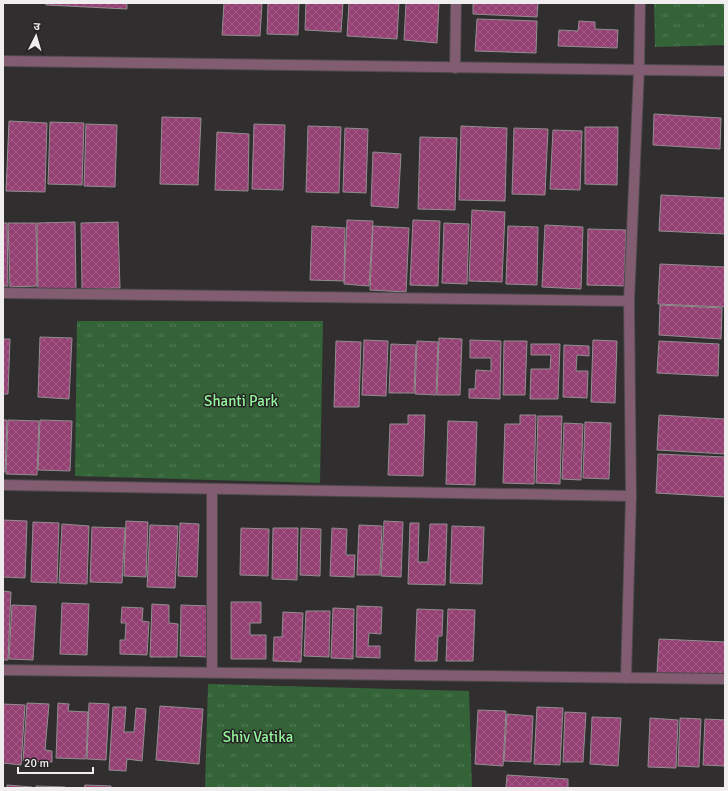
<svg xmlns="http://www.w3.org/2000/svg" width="728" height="791" font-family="Signika,'Noto Sans Devanagari',sans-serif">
	<defs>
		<pattern id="park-tufts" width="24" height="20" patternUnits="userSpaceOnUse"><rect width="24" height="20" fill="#346338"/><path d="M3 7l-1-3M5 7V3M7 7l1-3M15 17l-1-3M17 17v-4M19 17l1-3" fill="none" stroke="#527a55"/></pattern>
		<pattern id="building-cross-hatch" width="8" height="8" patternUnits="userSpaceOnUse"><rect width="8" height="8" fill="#944073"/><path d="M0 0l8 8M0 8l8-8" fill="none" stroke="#a35c87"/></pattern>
	</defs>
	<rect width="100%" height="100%" fill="#312e2f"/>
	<g fill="url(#park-tufts)">
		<polygon points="654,3 725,3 725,45 655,47"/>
		<polygon points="77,321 323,321 320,483 75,476"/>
		<polygon points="208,684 469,691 472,788 205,788"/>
	</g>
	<g fill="url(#building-cross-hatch)" stroke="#928e90">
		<polygon points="46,3 127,3 127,9 46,5"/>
		<polygon points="224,3 262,3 260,36 222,35"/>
		<polygon points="268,3 299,3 298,35 267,34"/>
		<polygon points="306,3 343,3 341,32 305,30"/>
		<polygon points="349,3 399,3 397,39 347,36"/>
		<polygon points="406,3 439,3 437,43 404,40"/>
		<polygon points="473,3 538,3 537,17 473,14"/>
		<polygon points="477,19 537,21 536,53 475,51"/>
		<polygon points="579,21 595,22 595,29 618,30 617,48 558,46 559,30 578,31"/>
		<polygon points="654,114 721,118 720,149 653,145"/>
		<polygon points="162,117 201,118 198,185 160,184"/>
		<polygon points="9,121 47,123 45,192 6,191"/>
		<polygon points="50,122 84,123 82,185 48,184"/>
		<polygon points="86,124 117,125 115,187 84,186"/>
		<polygon points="254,124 285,125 283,190 252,189"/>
		<polygon points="308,126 341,127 339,193 306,192"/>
		<polygon points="461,126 507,128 505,201 459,200"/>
		<polygon points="585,127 618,127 617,185 585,184"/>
		<polygon points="345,128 368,129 366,193 343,192"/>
		<polygon points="514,128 548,129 545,195 512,194"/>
		<polygon points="553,130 582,131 580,190 550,189"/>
		<polygon points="217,132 249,134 248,191 215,190"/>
		<polygon points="420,137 457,138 455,210 418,209"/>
		<polygon points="373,152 401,154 398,208 371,206"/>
		<polygon points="661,195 725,198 725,234 659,231"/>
		<polygon points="472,210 505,212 502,282 469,281"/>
		<polygon points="347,220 373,221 369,286 344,284"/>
		<polygon points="413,220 440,221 438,286 410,285"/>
		<polygon points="75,222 76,290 38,290 37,223"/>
		<polygon points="118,222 120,288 82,289 81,223"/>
		<polygon points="3,223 7,223 8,286 3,286"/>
		<polygon points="8,223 36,223 37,286 10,287"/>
		<polygon points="444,223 469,224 467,284 442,283"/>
		<polygon points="545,225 583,227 581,289 542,287"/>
		<polygon points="312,226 345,228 344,281 310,280"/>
		<polygon points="373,226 409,228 406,292 370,290"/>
		<polygon points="508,226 538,227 537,285 506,284"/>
		<polygon points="588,229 626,230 624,286 587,285"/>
		<polygon points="660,264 725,267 725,307 658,304"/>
		<polygon points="660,305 722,308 721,339 659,335"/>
		<polygon points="40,337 72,338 69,399 38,397"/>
		<polygon points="439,338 462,339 460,395 437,395"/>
		<polygon points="3,339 10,339 8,394 3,394"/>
		<polygon points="364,340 388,341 386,396 362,395"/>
		<polygon points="470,340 501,341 500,399 469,398 469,389 475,389 476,370 491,371 491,358 470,358"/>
		<polygon points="593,340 617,341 615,403 591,402"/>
		<polygon points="336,341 361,342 359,407 334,407"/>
		<polygon points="417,341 438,342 436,395 415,394"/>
		<polygon points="504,341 527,341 525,395 503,395"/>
		<polygon points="659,341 719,344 718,376 657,373"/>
		<polygon points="391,344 416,345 414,393 389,393"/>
		<polygon points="531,344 560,344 558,399 530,399 531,369 550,369 551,355 531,355"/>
		<polygon points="564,345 589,346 589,356 577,355 576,371 588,371 587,398 563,397"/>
		<polygon points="408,415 425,415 423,476 388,475 390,424 408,424"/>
		<polygon points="520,415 536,415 534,484 503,483 505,424 520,424"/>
		<polygon points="659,415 725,419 725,454 657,450"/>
		<polygon points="538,416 562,416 560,484 536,483"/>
		<polygon points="3,420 7,420 5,472 3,472"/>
		<polygon points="8,420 39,421 37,475 6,474"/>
		<polygon points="40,420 72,421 70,471 38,470"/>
		<polygon points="448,421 477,422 475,485 446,484"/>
		<polygon points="585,422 611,423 609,479 583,478"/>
		<polygon points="564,423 583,424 581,480 562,479"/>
		<polygon points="658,454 725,457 725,497 656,493"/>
		<polygon points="3,520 27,521 25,578 3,577"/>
		<polygon points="126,521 148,522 146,577 124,576"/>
		<polygon points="384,521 403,522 401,577 381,576"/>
		<polygon points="33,522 59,523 57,583 31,582"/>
		<polygon points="180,523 199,524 197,577 178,576"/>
		<polygon points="410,523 419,523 418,562 428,562 430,524 447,524 445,585 408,584"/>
		<polygon points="62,524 89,526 87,584 59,583"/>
		<polygon points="150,525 178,526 175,588 147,587"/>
		<polygon points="359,525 382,526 380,575 357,575"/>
		<polygon points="452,526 484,527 482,584 450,583"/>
		<polygon points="92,527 125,528 122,583 90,582"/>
		<polygon points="241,528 269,529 268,576 240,575"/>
		<polygon points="273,528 298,528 297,580 272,579"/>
		<polygon points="301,528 321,529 320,576 300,575"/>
		<polygon points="332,528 347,529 346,555 355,555 354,577 330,576"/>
		<polygon points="3,591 11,592 8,660 3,660"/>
		<polygon points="231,602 261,602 261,623 250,623 250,635 266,635 266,659 231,659"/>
		<polygon points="62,603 89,604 87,655 60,654"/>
		<polygon points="152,604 169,605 169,623 178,624 177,657 150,657"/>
		<polygon points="12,605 36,606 33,660 9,659"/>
		<polygon points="181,605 210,606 208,657 180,656"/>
		<polygon points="357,606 382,607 381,634 369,633 368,646 380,646 380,658 356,657"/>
		<polygon points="122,607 143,608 142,621 149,622 147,655 120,654 120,640 125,640 126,623 121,623"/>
		<polygon points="333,608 354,609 353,659 331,658"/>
		<polygon points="417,609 443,610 442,636 438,636 437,661 415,661"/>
		<polygon points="448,609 475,610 473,661 446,661"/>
		<polygon points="306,611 330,611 329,657 304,656"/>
		<polygon points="283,612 303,613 301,662 273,661 274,637 282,637"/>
		<polygon points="659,639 725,642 725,676 657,673"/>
		<polygon points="27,703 49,704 45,750 52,751 52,762 23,761"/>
		<polygon points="58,703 69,704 68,711 88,712 86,759 56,758"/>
		<polygon points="89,703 109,704 106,760 87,759"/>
		<polygon points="3,704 25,705 21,765 3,763"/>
		<polygon points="160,706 203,709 199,764 156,760"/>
		<polygon points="113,707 126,707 124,732 134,732 136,708 146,709 142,761 127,759 126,771 109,770"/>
		<polygon points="537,707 563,708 560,765 534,764"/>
		<polygon points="478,710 506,711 503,766 475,764"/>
		<polygon points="565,712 586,713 583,762 563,762"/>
		<polygon points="507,714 533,716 531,762 504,761"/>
		<polygon points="592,717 621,718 618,766 590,764"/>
		<polygon points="650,718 678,720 676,768 648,767"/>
		<polygon points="680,718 701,719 699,767 678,766"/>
		<polygon points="705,719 725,720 725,766 703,765"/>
		<polygon points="507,775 568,779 568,788 506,788"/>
		<polygon points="7,785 32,787 32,788 7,788"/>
		<polygon points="85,785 111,786 111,788 84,788"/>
		<polygon points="36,786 65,787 65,788 36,788"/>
	</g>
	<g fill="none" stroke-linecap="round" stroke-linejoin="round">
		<g stroke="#4c494a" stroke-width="12">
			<g id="street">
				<polyline points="3,61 725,71"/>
				<polyline points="455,68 456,3"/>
				<polyline points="3,293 629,301"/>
				<polyline points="3,485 631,496"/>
				<polyline points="3,670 725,679"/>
				<polyline points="212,672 212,489"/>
				<polyline points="626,678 631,496 629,301 639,70 640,3"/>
			</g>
		</g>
		<use href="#street" stroke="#825c71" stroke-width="10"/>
	</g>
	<g text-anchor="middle" stroke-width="3" stroke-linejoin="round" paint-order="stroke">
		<g font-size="15" fill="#93f89b" stroke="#272425">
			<text x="241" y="406">Shanti Park</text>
			<text x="258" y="742">Shiv Vatika</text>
		</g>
	</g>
	<rect width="728" height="791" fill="none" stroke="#efedee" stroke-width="8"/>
	<g transform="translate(36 36) rotate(5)" stroke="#272425" stroke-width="3" paint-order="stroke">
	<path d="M0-3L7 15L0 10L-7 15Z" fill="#efedee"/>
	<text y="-6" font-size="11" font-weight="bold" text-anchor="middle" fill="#efedee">उ</text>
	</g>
	<path d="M18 767v6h75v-6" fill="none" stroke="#efedee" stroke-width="2"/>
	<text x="24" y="767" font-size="12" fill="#efedee" stroke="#272425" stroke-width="3" paint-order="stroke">20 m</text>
</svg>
